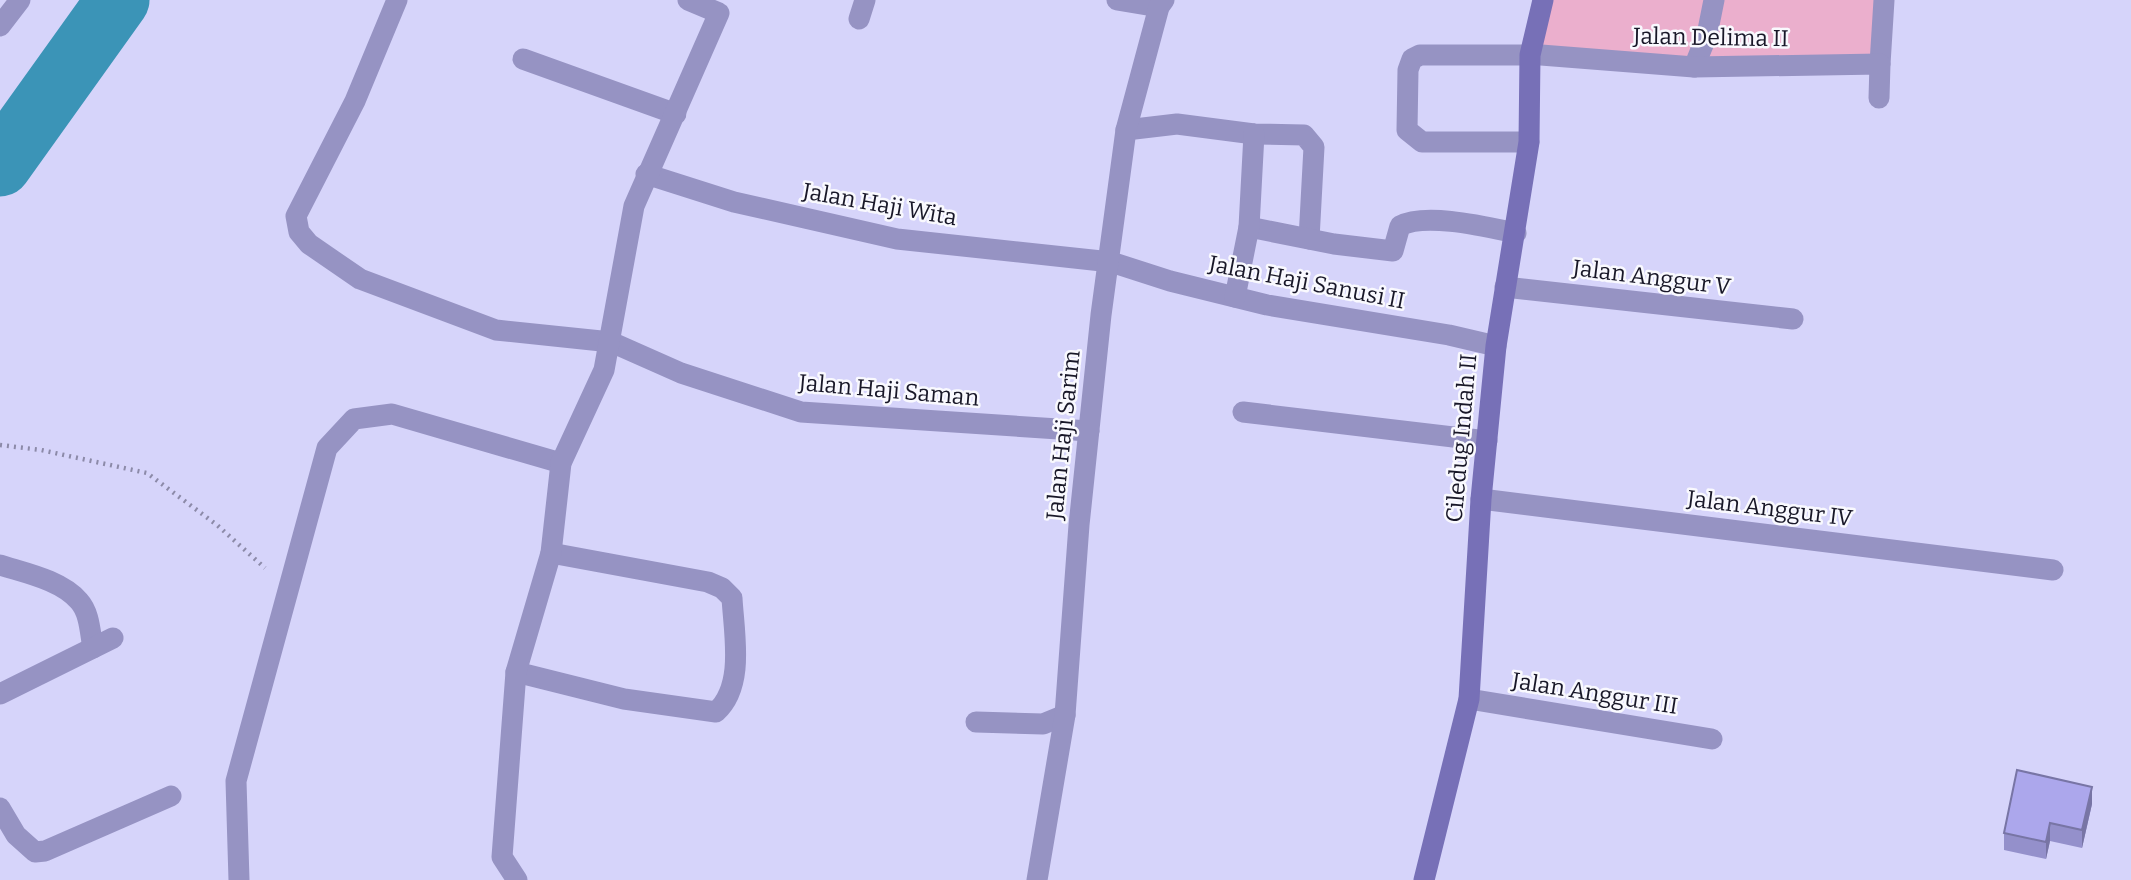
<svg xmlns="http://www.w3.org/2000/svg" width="2131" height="880" font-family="Bitter,serif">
	<rect width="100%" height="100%" fill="#d6d4fa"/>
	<polygon fill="#ebafcd" points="1543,0 1878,0 1880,64 1530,55"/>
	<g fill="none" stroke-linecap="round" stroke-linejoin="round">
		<polyline stroke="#3b94b7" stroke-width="63" points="0,165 118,0"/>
		<polyline stroke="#8c8aa8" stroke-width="4.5" stroke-dasharray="2 5" stroke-linecap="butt" points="0,445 41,450 147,473 217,525 265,568"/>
		<g stroke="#9693c3" stroke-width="21">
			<polyline points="397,0 355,101 296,216 299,232 309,244 360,279 496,330 611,342 681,373 801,412 1089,431"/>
			<polyline points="1117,0 1159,7"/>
			<polyline points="859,19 865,0"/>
			<polyline points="0,26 20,0"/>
			<polyline points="523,59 676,114"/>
			<polyline points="1880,64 1884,0"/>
			<polyline points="1694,67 1707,35 1714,0"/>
			<polyline points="1126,130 1177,124 1254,134 1304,135 1314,147 1309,239"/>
			<polyline points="1529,142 1422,142 1407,130 1408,70 1412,59 1420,55 1541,55 1694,67 1880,64 1879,98"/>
			<polyline points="646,174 734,202 897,239 1111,262 1170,281 1267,305 1449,335 1496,346"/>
			<path d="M1249,227L1334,244L1393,251L1400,226C1425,212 1487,227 1516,233"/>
			<polyline points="1505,287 1793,319"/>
			<polyline points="1235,297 1249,227 1254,134"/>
			<polyline points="1243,412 1487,441"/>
			<polyline points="1481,499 2053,570"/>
			<path d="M0,565C25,573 61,580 79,601C90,613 90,633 93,648"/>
			<path d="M516,672L624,699L716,712C745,686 734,634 732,598L722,588L708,582L551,553"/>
			<polyline points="0,694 113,638"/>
			<polyline points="1469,699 1712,739"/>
			<polyline points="976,722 1043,724 1065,715"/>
			<polyline points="0,808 16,835 35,852 45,851 171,796"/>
			<polyline points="239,880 236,781 327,448 354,419 392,414 561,463"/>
			<polyline points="517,880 502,857 516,672 551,553 561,463 604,370 634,206 719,13 688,0"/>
			<polyline points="1037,880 1065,715 1079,525 1101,315 1126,130 1159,7 1164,0"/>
		</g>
		<polyline stroke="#7770b7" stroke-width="21" points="1424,880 1469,699 1481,499 1496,346 1529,142 1530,55 1543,0"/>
	</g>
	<polygon fill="#9490cb" points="2092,804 2082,848 2050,841 2046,859 2004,850 2004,833"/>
	<g fill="#7875a5">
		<polygon points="2092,787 2092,804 2082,848 2082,830"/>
		<polygon points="2050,823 2050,841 2046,859 2046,842"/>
	</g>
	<polygon fill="#aca7ec" stroke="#7875a5" stroke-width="2" points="2017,770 2092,787 2082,830 2050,823 2046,842 2004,833"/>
	<g text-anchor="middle" stroke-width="5" stroke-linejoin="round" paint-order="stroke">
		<g font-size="23" fill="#181728" stroke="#f9f9fe">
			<text transform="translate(1711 37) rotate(1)" y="8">Jalan Delima II</text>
			<text transform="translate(880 204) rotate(10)" y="8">Jalan Haji Wita</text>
			<text transform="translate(1652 277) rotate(7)" y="8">Jalan Anggur V</text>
			<text transform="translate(1307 282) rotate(11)" y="8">Jalan Haji Sanusi II</text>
			<text transform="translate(889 390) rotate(5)" y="8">Jalan Haji Saman</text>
			<text transform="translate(1063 435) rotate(-84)" y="8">Jalan Haji Sarim</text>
			<text transform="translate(1461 438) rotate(-85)" y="8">Ciledug Indah II</text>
			<text transform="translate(1770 508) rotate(7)" y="8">Jalan Anggur IV</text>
			<text transform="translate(1595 693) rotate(9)" y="8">Jalan Anggur III</text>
		</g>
	</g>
</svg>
